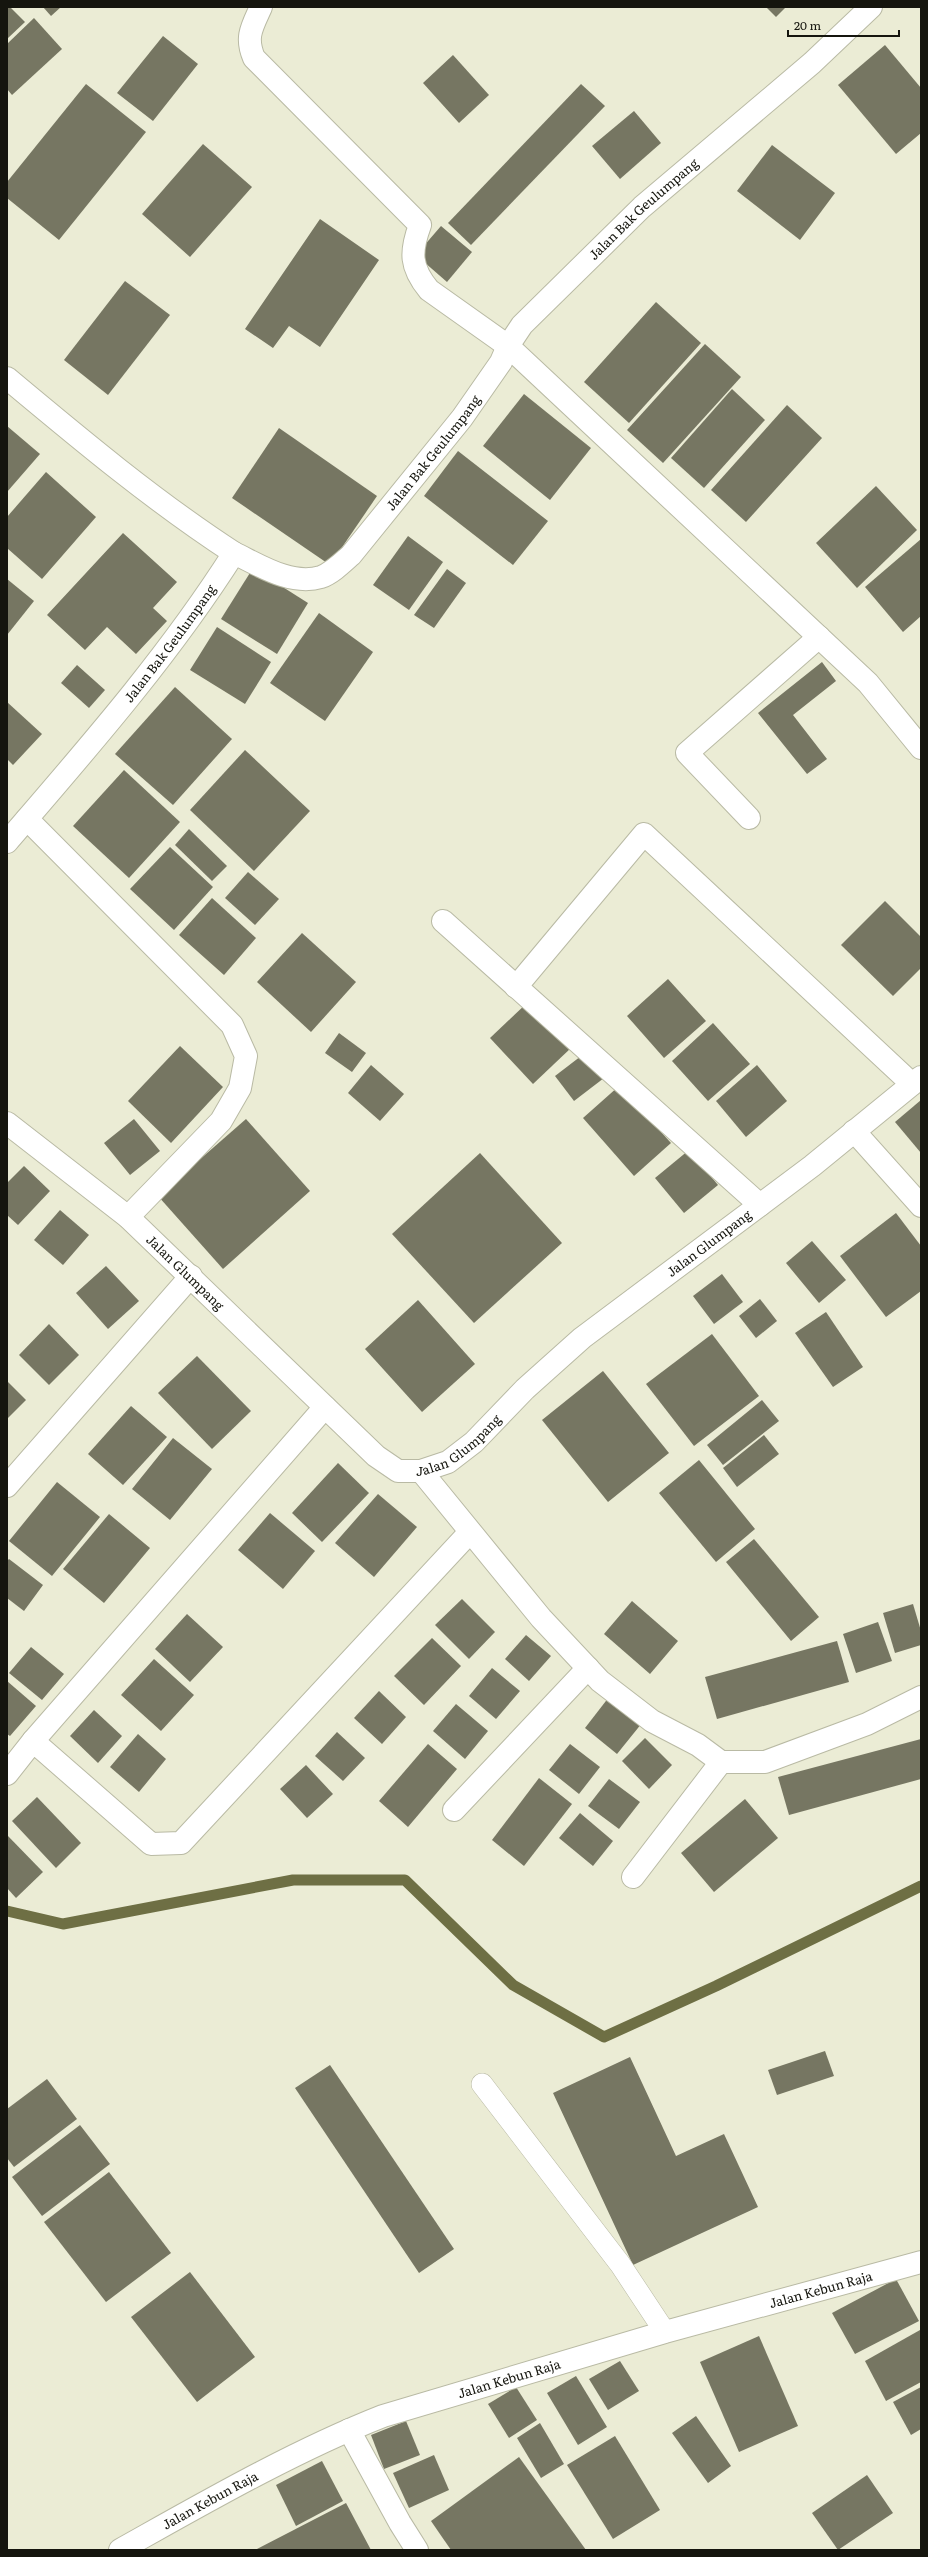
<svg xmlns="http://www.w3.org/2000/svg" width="928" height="2557" font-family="Literata,serif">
	<rect width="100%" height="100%" fill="#ebecd5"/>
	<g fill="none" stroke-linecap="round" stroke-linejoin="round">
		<polyline stroke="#6e6f44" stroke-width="11" points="7,1911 63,1924 293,1880 405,1880 513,1985 604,2037 716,1986 921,1886"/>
	</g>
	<g fill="#767662">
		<polygon points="7,7 10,7 25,22 7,39"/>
		<polygon points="43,7 61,7 51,16"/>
		<polygon points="766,7 786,7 776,17"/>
		<polygon points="34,18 62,49 12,95 7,89 7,44"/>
		<polygon points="163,36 198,64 153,121 117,93"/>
		<polygon points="885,45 921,88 921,133 896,154 838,85"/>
		<polygon points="453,55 489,95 459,123 423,83"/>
		<polygon points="86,84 146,132 59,240 7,198 7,182"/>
		<polygon points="581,84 605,106 471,245 448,223"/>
		<polygon points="634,111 661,143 620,179 592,146"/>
		<polygon points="203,144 252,187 190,257 142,214"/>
		<polygon points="772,145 835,193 800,240 737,191"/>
		<polygon points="320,219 379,260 320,347 289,326 273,348 245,329"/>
		<polygon points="441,226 472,252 447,282 416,255"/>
		<polygon points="125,281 170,315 108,395 64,360"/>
		<polygon points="656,302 701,343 629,423 584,382"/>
		<polygon points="705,344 741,377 663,463 627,430"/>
		<polygon points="732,389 765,420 704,488 671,458"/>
		<polygon points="524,394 591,448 550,500 483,446"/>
		<polygon points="787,405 822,438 746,522 711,490"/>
		<polygon points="7,426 40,454 7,492"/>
		<polygon points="279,428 377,496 330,565 232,498"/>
		<polygon points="458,451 548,521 513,565 424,496"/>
		<polygon points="46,472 96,517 42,579 7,548 7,517"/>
		<polygon points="876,486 917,530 857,588 816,543"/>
		<polygon points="123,533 177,582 153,608 167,621 136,654 107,627 85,650 47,615"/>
		<polygon points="408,536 443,562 409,610 373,585"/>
		<polygon points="921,539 921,616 903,632 865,587"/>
		<polygon points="253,568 308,603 277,654 221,619"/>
		<polygon points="447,569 466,583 434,628 414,615"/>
		<polygon points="7,579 34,601 7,635"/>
		<polygon points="319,613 373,652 325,721 270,683"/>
		<polygon points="217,627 271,662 245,704 190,670"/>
		<polygon points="822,662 836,681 793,715 827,759 807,774 758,713"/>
		<polygon points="77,665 105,690 89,708 61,683"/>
		<polygon points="175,687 232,739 173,805 115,754"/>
		<polygon points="7,702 42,734 13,765 7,759"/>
		<polygon points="245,750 310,811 254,871 190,810"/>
		<polygon points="124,770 180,822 129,878 73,826"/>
		<polygon points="189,829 227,866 212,881 175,845"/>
		<polygon points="170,847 213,887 174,930 130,889"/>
		<polygon points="248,872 279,899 255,925 225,898"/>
		<polygon points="212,898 256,938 224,975 179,935"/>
		<polygon points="885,901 921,937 921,968 893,996 841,945"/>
		<polygon points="302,933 356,982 311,1032 257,982"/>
		<polygon points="668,979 706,1021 664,1058 627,1016"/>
		<polygon points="528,1002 572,1047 533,1084 490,1038"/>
		<polygon points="713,1023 750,1064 708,1101 672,1061"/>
		<polygon points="339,1033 366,1053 352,1072 325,1053"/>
		<polygon points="180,1046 223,1087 171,1143 128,1101"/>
		<polygon points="585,1053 604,1078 574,1101 555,1076"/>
		<polygon points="371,1065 404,1094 380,1121 348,1093"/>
		<polygon points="757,1065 787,1101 746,1137 716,1101"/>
		<polygon points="619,1086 671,1143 634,1176 583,1118"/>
		<polygon points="921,1100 921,1153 895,1122"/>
		<polygon points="134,1119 160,1151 130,1175 104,1143"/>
		<polygon points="246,1119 310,1191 223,1269 158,1196"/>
		<polygon points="689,1150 718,1185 684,1213 655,1178"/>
		<polygon points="480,1153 562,1243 474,1323 392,1234"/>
		<polygon points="24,1166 50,1191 18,1225 7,1215 7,1183"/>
		<polygon points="60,1210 89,1235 63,1265 34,1240"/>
		<polygon points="896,1213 921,1246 921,1291 886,1317 840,1256"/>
		<polygon points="812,1241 846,1280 819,1303 786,1263"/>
		<polygon points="106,1266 139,1301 108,1329 76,1293"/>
		<polygon points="722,1274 743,1302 714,1324 693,1296"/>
		<polygon points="760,1299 777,1321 756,1338 739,1316"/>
		<polygon points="418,1300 475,1364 422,1412 365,1349"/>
		<polygon points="826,1312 863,1367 833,1387 795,1333"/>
		<polygon points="49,1324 79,1355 49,1385 19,1355"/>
		<polygon points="712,1334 759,1396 694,1446 646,1384"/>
		<polygon points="197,1356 251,1411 212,1449 158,1393"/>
		<polygon points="603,1371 669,1453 608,1502 542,1420"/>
		<polygon points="7,1381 26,1400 7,1419"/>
		<polygon points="762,1400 779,1421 723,1465 707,1445"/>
		<polygon points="131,1406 167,1437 123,1485 88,1454"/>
		<polygon points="764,1435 779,1454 737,1487 723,1468"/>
		<polygon points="173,1438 212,1469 170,1520 132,1489"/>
		<polygon points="699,1460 755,1529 716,1562 659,1493"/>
		<polygon points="338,1463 369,1493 322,1542 292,1513"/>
		<polygon points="57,1482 100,1517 52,1576 9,1541"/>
		<polygon points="378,1494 417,1527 374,1577 335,1543"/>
		<polygon points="270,1513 315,1551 283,1589 238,1550"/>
		<polygon points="109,1514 150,1548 104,1603 63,1569"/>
		<polygon points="754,1539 819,1617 791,1641 726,1562"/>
		<polygon points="9,1559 43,1585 24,1611 7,1598 7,1561"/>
		<polygon points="462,1599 495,1632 469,1659 435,1625"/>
		<polygon points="632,1601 678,1641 650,1674 604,1634"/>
		<polygon points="913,1604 921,1631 921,1645 895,1653 883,1613"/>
		<polygon points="187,1614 223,1647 190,1682 155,1649"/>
		<polygon points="878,1622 892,1661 856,1673 843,1634"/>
		<polygon points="526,1635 551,1656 529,1681 505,1659"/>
		<polygon points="432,1638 461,1666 424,1705 394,1676"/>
		<polygon points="837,1641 849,1682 717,1719 705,1677"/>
		<polygon points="31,1647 64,1674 42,1700 9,1673"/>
		<polygon points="154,1659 194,1695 161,1731 121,1695"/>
		<polygon points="492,1668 520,1691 496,1719 469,1696"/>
		<polygon points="7,1681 36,1706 10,1736 7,1734"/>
		<polygon points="379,1691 406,1717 382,1744 354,1718"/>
		<polygon points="609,1697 642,1723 617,1754 585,1728"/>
		<polygon points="456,1704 488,1731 465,1759 433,1731"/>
		<polygon points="94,1710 122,1736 98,1763 70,1736"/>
		<polygon points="337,1732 365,1758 343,1781 315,1756"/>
		<polygon points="138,1734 166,1759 139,1792 110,1767"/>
		<polygon points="645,1738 672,1765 649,1789 622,1761"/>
		<polygon points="921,1739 921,1779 789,1815 778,1777"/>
		<polygon points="428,1744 457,1769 408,1827 379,1801"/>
		<polygon points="570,1744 600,1767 579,1794 549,1770"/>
		<polygon points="306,1765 333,1794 307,1818 280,1789"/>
		<polygon points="539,1778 572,1804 524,1866 492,1840"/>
		<polygon points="609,1779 640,1802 619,1829 588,1806"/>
		<polygon points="37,1797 81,1843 56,1868 12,1821"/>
		<polygon points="745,1799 778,1838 714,1892 681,1853"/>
		<polygon points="580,1813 613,1841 593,1866 559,1838"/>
		<polygon points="7,1835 43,1872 16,1898 7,1888"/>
		<polygon points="825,2051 834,2076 777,2095 768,2070"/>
		<polygon points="630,2057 676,2156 724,2134 758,2207 633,2265 553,2093"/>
		<polygon points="330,2065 454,2249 419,2273 295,2088"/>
		<polygon points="47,2079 77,2119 14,2167 7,2158 7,2109"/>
		<polygon points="80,2125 110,2164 42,2216 12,2177"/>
		<polygon points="109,2172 171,2253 106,2302 44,2222"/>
		<polygon points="190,2272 255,2357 197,2402 131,2317"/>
		<polygon points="896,2279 919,2321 855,2354 832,2313"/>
		<polygon points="920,2330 921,2382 886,2401 865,2361"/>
		<polygon points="759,2336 798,2426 739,2452 700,2362"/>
		<polygon points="620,2361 639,2391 608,2410 589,2379"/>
		<polygon points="576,2376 607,2427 578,2445 547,2393"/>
		<polygon points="516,2387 537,2420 509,2438 488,2404"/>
		<polygon points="921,2387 921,2429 911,2435 893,2402"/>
		<polygon points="696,2416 731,2466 708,2483 672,2433"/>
		<polygon points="406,2421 420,2455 384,2469 371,2435"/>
		<polygon points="540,2423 564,2464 541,2478 517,2438"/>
		<polygon points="615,2436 660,2510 613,2539 567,2465"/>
		<polygon points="434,2455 449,2490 409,2508 393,2473"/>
		<polygon points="519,2457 586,2550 451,2550 431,2521"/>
		<polygon points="322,2461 343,2501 296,2526 276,2485"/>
		<polygon points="867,2475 893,2513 838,2550 812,2513"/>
		<polygon points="346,2503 371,2550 255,2550"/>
	</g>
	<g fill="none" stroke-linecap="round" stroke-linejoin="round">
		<g stroke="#b9baa4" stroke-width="22">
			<polyline id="service" points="482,2084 620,2264 665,2332"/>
		</g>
		<g stroke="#b9baa4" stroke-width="24">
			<g id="minor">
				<path d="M261,7C252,27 245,37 254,58L420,225C410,252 410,267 429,290L508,346L868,683L921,748"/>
				<path d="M7,378C80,439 154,501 234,553"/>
				<polyline points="749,818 687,753 819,637"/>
				<polyline points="27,819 232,1025 246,1056 240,1088 221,1121 128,1217"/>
				<path id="s1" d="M7,842C87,749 168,657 234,553C259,565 291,586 321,577C332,573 342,563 351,555L462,418L501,362L508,346L522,325L642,207L812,63L871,7"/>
				<polyline points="443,921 760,1205"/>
				<polyline points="516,987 644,834 912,1084"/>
				<path id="s2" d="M7,1123L128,1217L376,1456L398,1471H421L448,1462L474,1442L525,1389L582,1338L812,1166L921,1077"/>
				<polyline points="854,1131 921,1206"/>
				<polyline points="421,1471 541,1618 600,1681 652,1721 698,1745 721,1762 765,1762 867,1724 921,1697"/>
				<polyline points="7,1486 191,1276"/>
				<polyline points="33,1741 325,1407"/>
				<polyline points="7,1774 33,1741 151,1844 181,1843 470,1532"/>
				<polyline points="454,1810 588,1668"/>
				<polyline points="633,1877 721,1762"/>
				<polyline points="349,2430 400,2523 417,2550"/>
			</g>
		</g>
		<g stroke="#b9baa4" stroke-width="24">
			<g id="tertiary">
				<path id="s3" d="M120,2550C204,2503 294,2451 383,2416L665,2332L921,2262"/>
			</g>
		</g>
		<use href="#service" stroke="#fff" stroke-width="21"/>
		<use href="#minor" stroke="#fff" stroke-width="22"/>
		<use href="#tertiary" stroke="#fff" stroke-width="22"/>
	</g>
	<g text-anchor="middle" stroke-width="3" stroke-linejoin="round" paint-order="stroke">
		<g font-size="13" fill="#15150e" stroke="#ebecd5">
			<text dy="5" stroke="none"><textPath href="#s1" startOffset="953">Jalan Bak Geulumpang</textPath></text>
			<text dy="5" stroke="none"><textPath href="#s1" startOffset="629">Jalan Bak Geulumpang</textPath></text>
			<text dy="5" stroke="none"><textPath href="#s1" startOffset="257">Jalan Bak Geulumpang</textPath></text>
			<text dy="5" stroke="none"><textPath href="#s2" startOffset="917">Jalan Glumpang</textPath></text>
			<text dy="5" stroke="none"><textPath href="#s2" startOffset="233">Jalan Glumpang</textPath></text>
			<text dy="5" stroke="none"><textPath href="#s2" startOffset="593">Jalan Glumpang</textPath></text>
			<text dy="5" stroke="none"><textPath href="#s3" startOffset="751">Jalan Kebun Raja</textPath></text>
			<text dy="5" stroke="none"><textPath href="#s3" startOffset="427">Jalan Kebun Raja</textPath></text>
			<text dy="5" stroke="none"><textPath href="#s3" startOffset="103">Jalan Kebun Raja</textPath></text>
		</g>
	</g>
	<rect width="928" height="2557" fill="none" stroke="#15150e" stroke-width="16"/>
	<path d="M788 30v6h111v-6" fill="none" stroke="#15150e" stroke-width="2"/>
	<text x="794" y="30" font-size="12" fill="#15150e" stroke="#ebecd5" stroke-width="3" paint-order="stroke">20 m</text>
</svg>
